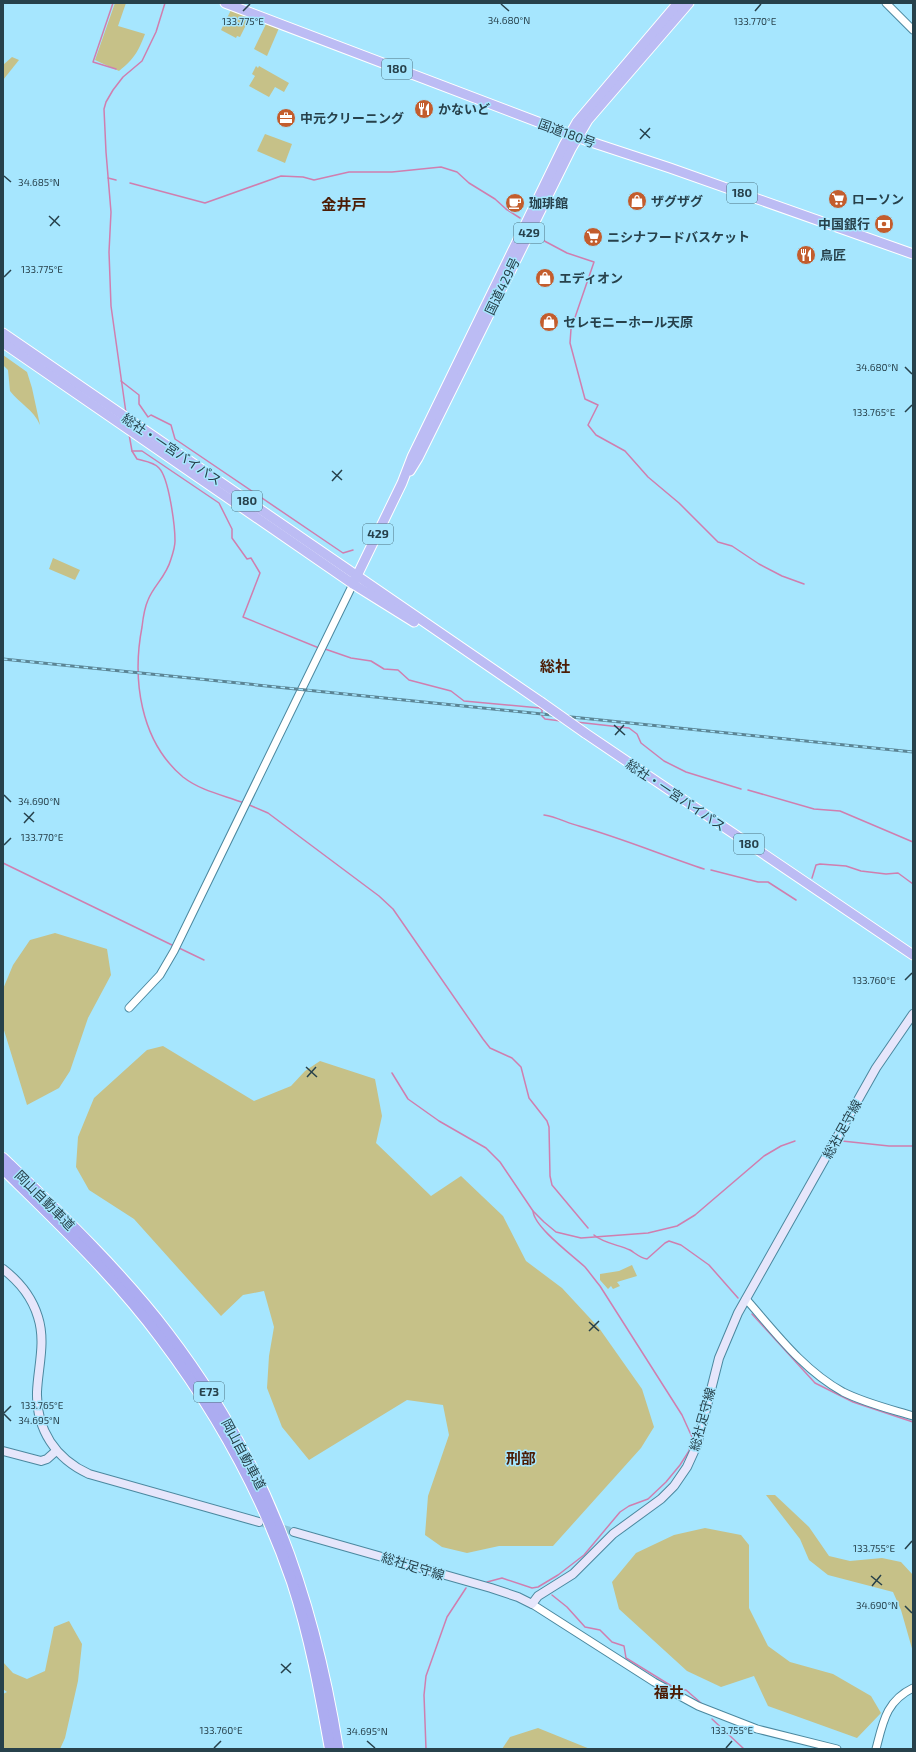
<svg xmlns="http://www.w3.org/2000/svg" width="916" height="1752" font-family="'Exo 2','Noto Sans JP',sans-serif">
	<rect width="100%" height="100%" fill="#a6e6fe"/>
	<g fill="#c6c188">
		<path d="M115,3H126L118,26L145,34C138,52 134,59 119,71L95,60Z"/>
		<polygon points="231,10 246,16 248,21 240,37 237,36 236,38 221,30"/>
		<polygon points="266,24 279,28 267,56 254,49"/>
		<polygon points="12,57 19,60 3,80 3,65"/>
		<polygon points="256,66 258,68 259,66 289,83 284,92 275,87 269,97 249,86 255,76 252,74"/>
		<polygon points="265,134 292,144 285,163 257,151"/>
		<path d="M3,355L27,372L32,388L40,425C34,410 19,403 10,391L8,370L3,365Z"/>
		<polygon points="53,558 80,570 75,580 49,569"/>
		<polygon points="55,933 107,949 111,975 88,1018 70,1071 59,1088 27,1105 3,1027 3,989 13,965 30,940"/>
		<polygon points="163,1046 254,1101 291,1086 305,1071 320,1061 375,1079 382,1116 376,1143 431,1196 461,1176 503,1216 526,1261 562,1288 599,1328 642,1389 654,1427 641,1448 553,1546 499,1546 467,1553 442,1547 425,1535 428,1496 449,1435 443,1405 407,1400 309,1460 282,1427 267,1388 269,1356 274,1327 264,1291 243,1295 221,1316 134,1219 89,1190 76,1167 78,1137 94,1098 147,1050"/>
		<polygon points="632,1265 637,1276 617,1282 620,1286 613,1289 611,1286 608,1289 600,1280 600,1274 619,1271"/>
		<polygon points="766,1495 775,1495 809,1527 829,1556 850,1561 882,1558 901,1562 913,1575 913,1652 901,1610 893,1592 828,1575 809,1560 800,1539"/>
		<polygon points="705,1528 741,1535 749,1545 749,1608 768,1646 790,1662 833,1674 871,1696 881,1713 857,1738 768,1706 754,1676 721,1687 687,1671 619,1609 612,1582 636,1553 674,1535"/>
		<polygon points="69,1621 82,1644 78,1681 65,1738 60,1749 3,1749 3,1694 7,1692 3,1689 3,1662 13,1673 27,1679 45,1671 54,1627"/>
		<polygon points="538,1728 590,1749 502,1749 510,1737"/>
	</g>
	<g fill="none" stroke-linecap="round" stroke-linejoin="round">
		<g stroke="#d07eaf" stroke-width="1.5">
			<polyline points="113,3 93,62 116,69"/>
			<polyline points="108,178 116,180"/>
			<polyline points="130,183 205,203 281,176 303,177 314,180 349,172 392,172 441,167 457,172 469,183 495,199 506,209 520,218"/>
			<polyline points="535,236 567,253 594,262 571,329 570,343 585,399 598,405 588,425 596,435 625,451 648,477 679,503 718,542 732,546 759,564 782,576 804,584"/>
			<polyline points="121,381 139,395 139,404 148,417 151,415 171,425 175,439 343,553 353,550"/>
			<polyline points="126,413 111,306 109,252 111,212 106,152 104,109 106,102 113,90 123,77 142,61 156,32 165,3"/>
			<path d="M129,434L132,451L137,459C144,461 154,462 159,468C169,478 175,526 175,541C175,547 173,553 171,559C166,577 154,585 148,600C144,609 143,618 142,627C132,679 140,741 183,777C201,791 223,795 244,803"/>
			<polyline points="132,451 142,451 219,503 232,529 232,538 247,559 251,558 260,573 243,617 319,648"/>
			<polyline points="325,649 351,658 371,661 384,669 398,670 409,680 451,691 464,701 540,708 542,710 542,716 545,719 561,721"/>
			<polyline points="576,722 629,728 637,734 641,743 664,761 686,772 741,789"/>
			<polyline points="748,790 814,809 840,811 913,842"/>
			<polyline points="247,804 268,813 379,896 393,909 483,1039 490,1048 512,1058 521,1067 529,1098 547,1121 549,1127 550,1176 552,1185 588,1228"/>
			<path d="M544,815C557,817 567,823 579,826C621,838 662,855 704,869"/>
			<polyline points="3,863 174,946"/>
			<polyline points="711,870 758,882 768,882 796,900"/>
			<polyline points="812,878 816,865 820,864 846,866 861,871 886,874 898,873 913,884"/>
			<polyline points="179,948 204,960"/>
			<polyline points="392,1073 408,1099 439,1121 486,1148 500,1162 533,1211 544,1222 556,1232 581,1238 648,1233 677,1226 695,1215 764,1156 781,1146 795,1141"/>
			<polyline points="842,1141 889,1146 913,1146"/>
			<path d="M594,1235C603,1243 619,1245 630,1250C635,1253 640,1258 647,1259L665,1243L669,1241L681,1245L709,1265L738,1298"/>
			<polyline points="752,1314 815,1383 853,1402 913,1422"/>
			<path d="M487,1582L502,1578L532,1588L538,1587L558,1575L584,1555L620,1512L629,1506L648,1499L666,1482L680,1465L689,1451L692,1437L682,1415L600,1286C595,1280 590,1273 585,1267C572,1255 534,1227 533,1211"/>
			<polyline points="552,1595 567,1607 585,1627 600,1630 612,1642 624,1646 626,1658 678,1690 686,1690 701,1703"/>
			<polyline points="712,1719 744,1749"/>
			<polyline points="426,1749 424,1695 426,1676 447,1617 466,1588"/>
		</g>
		<polyline stroke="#8dc5da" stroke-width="8" stroke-dasharray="8 4" stroke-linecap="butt" points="259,1522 294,1532"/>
		<g stroke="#4b889f" stroke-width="9">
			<g id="tertiary">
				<polyline points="886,3 913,30"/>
				<polyline points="129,1008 160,975 174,951 353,584"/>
				<path d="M746,1299C775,1332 803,1370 843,1392C865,1403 890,1409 913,1416"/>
				<polyline points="532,1604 654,1682 698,1706 757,1729 837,1749"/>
				<path d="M876,1749C883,1722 886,1701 913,1688"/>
			</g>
		</g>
		<g stroke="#4b889f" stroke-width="10">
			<g id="secondary">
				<path d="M3,1269C20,1282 32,1297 38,1317C46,1342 38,1367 37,1392C36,1430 56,1459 89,1474L259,1522"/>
				<polyline points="3,1451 41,1461 47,1459 56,1451"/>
				<polyline points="294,1532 491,1588 518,1597 532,1604 538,1596 573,1574 613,1534 661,1499 674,1486 687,1467 697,1445 719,1358 738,1313 876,1068 913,1014"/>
			</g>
		</g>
		<g stroke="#fff" stroke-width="11">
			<g id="trunk">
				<polyline points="225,3 588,141 670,168 913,254"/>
				<polyline points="3,333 541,702"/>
				<polyline points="3,343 353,584 414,622"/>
				<polyline points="410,471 418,458 571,149 588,120 689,3"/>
				<polyline points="353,584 402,483 412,457 564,145 577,122 678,3"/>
				<polyline points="585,733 913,955"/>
			</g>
		</g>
		<g stroke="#fff" stroke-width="12">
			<g id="motorway">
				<path d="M3,1158C59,1212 121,1271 168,1333C265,1460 313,1593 338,1749"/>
				<path d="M3,1169C58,1223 115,1277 161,1339C217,1413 262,1495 292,1582C310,1637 320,1693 330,1749"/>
			</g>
		</g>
		<use href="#tertiary" stroke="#fff" stroke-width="7"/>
		<use href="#secondary" stroke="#e6e6fb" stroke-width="8"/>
		<use href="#trunk" stroke="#bcbcf4" stroke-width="9"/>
		<use href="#motorway" stroke="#acacf1" stroke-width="10"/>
		<g stroke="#5b8595" stroke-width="3">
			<polyline id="rail" points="3,659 913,752"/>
		</g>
		<use href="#rail" stroke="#a6e6fe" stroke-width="1.5" stroke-dasharray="4.5" stroke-linecap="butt"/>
		<g stroke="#fff" stroke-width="11" stroke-linecap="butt">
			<polyline id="trunk-bridge" points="541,702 585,733"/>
		</g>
		<use href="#trunk-bridge" stroke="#bcbcf4" stroke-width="9"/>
	</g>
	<path fill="none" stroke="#27414b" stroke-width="1.5" d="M501,4L509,11M243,11L250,4M755,11L761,4M640,129L650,138M640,139L650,128M4,176L11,182M49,216L60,226M50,226L59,216M4,277L11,270M905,367L912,374M905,412L912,405M332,471L342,480M332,481L342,470M614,725L625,735M615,735L624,725M4,795L11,802M24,813L34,822M24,823L34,812M4,845L11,838M905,980L912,973M306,1067L317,1077M307,1077L316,1067M589,1322L599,1331M589,1331L599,1321M4,1413L11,1406M4,1414L11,1421M905,1549L912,1541M871,1576L882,1585M872,1586L881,1575M905,1606L912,1613M281,1664L291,1673M281,1673L291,1663M367,1741L375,1748M214,1748L221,1741M726,1748L732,1741"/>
	<defs>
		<g id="restaurant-disc" transform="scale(1)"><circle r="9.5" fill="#c35d2d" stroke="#a6e6fe"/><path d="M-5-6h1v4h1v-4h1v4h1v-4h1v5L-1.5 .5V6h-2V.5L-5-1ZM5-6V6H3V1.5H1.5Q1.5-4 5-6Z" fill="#fff"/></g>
		<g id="office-disc" transform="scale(1)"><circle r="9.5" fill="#c35d2d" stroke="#a6e6fe"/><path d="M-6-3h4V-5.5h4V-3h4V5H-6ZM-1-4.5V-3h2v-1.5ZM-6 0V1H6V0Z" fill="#fff"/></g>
		<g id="supermarket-disc" transform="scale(1)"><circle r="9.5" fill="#c35d2d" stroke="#a6e6fe"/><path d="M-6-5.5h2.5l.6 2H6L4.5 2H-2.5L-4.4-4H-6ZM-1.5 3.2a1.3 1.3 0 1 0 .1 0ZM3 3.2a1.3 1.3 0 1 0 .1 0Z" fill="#fff"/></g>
		<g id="shop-disc" transform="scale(1)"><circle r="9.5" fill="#c35d2d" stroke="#a6e6fe"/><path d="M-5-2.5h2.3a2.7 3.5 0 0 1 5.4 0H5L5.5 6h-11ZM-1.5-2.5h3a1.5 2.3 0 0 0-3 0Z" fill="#fff"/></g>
		<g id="cafe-disc" transform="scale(1)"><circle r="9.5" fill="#c35d2d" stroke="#a6e6fe"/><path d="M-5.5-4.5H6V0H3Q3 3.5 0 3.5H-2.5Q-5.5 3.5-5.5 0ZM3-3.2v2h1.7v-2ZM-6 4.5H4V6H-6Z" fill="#fff"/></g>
		<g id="bank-disc" transform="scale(1)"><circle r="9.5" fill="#c35d2d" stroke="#a6e6fe"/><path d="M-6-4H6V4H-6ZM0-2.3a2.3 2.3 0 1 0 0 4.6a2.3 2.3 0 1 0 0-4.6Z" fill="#fff"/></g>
	</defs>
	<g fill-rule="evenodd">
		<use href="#restaurant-disc" x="424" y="109"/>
		<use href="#office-disc" x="286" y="118"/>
		<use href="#supermarket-disc" x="838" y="199"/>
		<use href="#shop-disc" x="637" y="201"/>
		<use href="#cafe-disc" x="515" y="203"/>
		<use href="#bank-disc" x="884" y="224"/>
		<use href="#supermarket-disc" x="593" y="237"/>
		<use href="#restaurant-disc" x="806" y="255"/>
		<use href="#shop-disc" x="545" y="278"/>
		<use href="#shop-disc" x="549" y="322"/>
	</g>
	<g text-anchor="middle" stroke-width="3" stroke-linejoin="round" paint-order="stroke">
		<g fill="#a6e6fe" stroke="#4d7281" stroke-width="1">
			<rect x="382" y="59" width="30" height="20" rx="3"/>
			<rect x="727" y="183" width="30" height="20" rx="3"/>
			<rect x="514" y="223" width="30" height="20" rx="3"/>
			<rect x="232" y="491" width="30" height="20" rx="3"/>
			<rect x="363" y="524" width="30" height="20" rx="3"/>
			<rect x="734" y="834" width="30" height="20" rx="3"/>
			<rect x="194" y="1382" width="30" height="20" rx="3"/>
		</g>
		<g font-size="12" font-weight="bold" fill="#27414b">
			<text x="397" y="73">180</text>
			<text x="742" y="197">180</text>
			<text x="529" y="237">429</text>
			<text x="247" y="505">180</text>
			<text x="378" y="538">429</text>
			<text x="749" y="848">180</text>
			<text x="209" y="1396">E73</text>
		</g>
		<g font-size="13" font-weight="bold" fill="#27414b" stroke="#a6e6fe" text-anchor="start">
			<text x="438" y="114">かないど</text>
			<text x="300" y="123">中元クリーニング</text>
			<text x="852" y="204">ローソン</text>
			<text x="651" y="206">ザグザグ</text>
			<text x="529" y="208">珈琲館</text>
			<text x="870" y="229" text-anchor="end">中国銀行</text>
			<text x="607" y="242">ニシナフードバスケット</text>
			<text x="820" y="260">鳥匠</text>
			<text x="559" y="283">エディオン</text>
			<text x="563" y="327">セレモニーホール天原</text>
		</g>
		<g font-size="13" fill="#27414b" stroke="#a6e6fe">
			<text transform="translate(567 133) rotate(20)" y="5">国道180号</text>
			<text transform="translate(502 286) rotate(-64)" y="5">国道429号</text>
			<text transform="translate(172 449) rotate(34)" y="5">総社・一宮バイパス</text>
			<text transform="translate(676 795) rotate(34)" y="5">総社・一宮バイパス</text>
			<text transform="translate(842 1129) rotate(-61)" y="5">総社足守線</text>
			<text transform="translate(45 1200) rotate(45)" y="5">岡山自動車道</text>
			<text transform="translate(702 1419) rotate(-75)" y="5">総社足守線</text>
			<text transform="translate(244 1454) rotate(62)" y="5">岡山自動車道</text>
			<text transform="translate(413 1566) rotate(17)" y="5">総社足守線</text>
		</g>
		<g font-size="15" font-weight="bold" fill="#4c1c04" stroke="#a6e6fe">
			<text x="344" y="210">金井戸</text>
			<text x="555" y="672">総社</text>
			<text x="521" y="1464">刑部</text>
			<text x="669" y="1698">福井</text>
		</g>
	</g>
	<g font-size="10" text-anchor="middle" fill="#27414b" stroke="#a6e6fe" stroke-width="3" stroke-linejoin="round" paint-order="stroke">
		<text x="509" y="24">34.680°N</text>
		<text x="243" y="25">133.775°E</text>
		<text x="755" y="25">133.770°E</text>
		<text x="39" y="186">34.685°N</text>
		<text x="42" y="273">133.775°E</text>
		<text x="877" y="371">34.680°N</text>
		<text x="874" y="416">133.765°E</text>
		<text x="39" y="805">34.690°N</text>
		<text x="42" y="841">133.770°E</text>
		<text x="874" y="984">133.760°E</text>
		<text x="42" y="1409">133.765°E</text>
		<text x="39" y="1424">34.695°N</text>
		<text x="874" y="1552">133.755°E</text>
		<text x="877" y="1609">34.690°N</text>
		<text x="221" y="1734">133.760°E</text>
		<text x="732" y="1734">133.755°E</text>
		<text x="367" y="1735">34.695°N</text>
	</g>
	<rect width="916" height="1752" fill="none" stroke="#27414b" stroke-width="8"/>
</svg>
